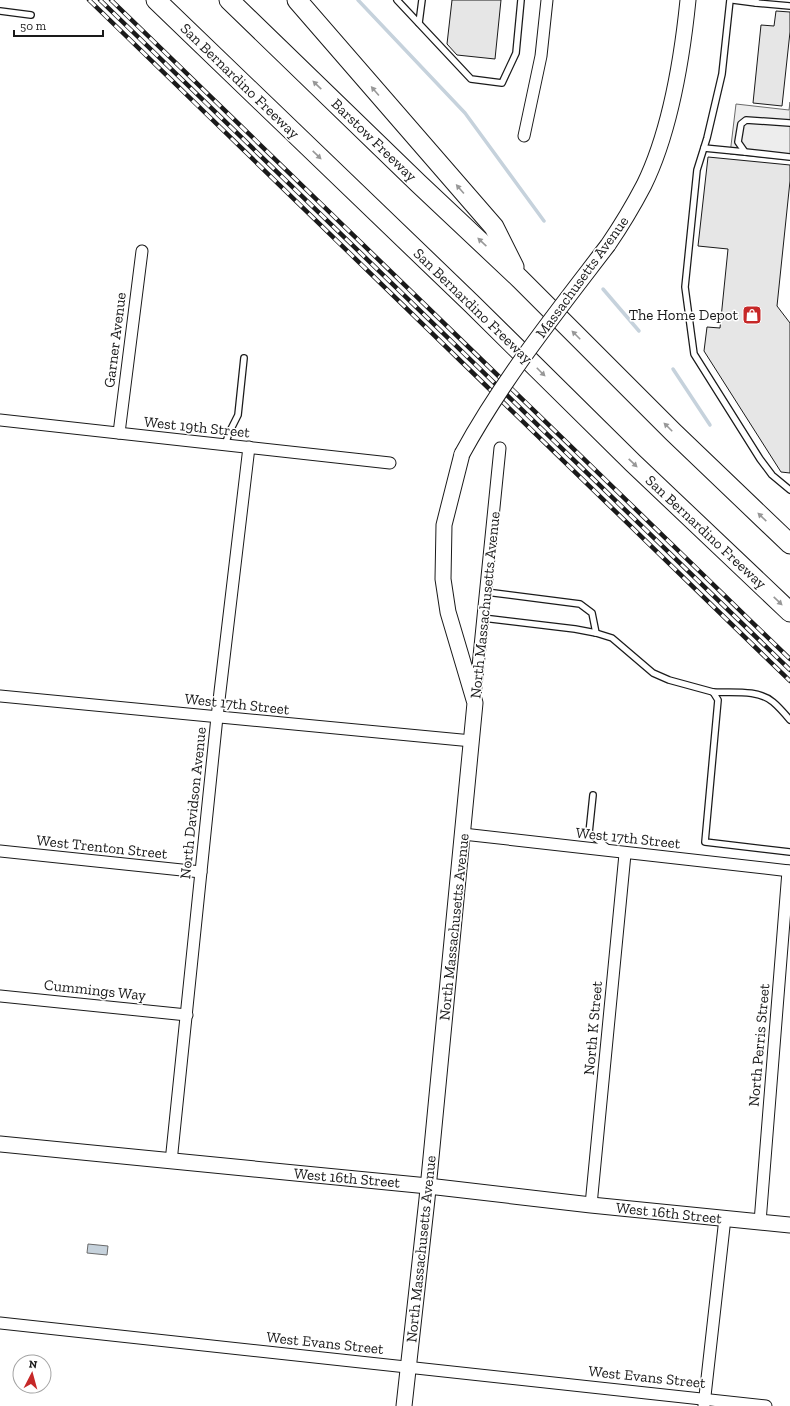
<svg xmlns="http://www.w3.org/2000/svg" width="790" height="1406" font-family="'Zilla Slab',serif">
	<rect width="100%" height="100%" fill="#fff"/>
	<polygon fill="#ededed" stroke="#6a6a6a" points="790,102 790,160 730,154 736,104 789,110"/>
	<polygon fill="#c6d2dc" stroke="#6a6a6a" points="88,1244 108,1246 107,1255 87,1253"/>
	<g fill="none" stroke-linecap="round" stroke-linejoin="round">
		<g stroke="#c6d2dc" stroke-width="3.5">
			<polyline points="358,0 465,113 544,221"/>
			<polyline points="603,289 639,331"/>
			<polyline points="673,369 710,425"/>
		</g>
	</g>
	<g fill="#e6e6e6" stroke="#1a1a1a">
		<polygon points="452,0 501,0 495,59 457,55 447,44"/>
		<polygon points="776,11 790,12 790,32 782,106 753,103 761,25 774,26"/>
		<polygon points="708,157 790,165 790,181 777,306 790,323 790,473 781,472 704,351 707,327 720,328 728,249 698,246"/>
	</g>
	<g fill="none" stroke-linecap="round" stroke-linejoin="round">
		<g stroke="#1a1a1a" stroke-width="8">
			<g id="lane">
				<polyline points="397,0 471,79 502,83 516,53 521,0"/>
				<polyline points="730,0 722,74 707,138 697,170 685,287 694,354 760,459 772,475 790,490"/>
				<polyline points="733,0 756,3 756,0"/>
				<polyline points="756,3 790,6"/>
				<polyline points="0,11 31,15"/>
				<polyline points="419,23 422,0"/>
				<polyline points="790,123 746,120 741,124 738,142 745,152 790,157"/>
				<polyline points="704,148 745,152"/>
				<polyline points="225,445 229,433 238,415 244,358"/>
				<polyline points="486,592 580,604 592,613 596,633"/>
				<polyline points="483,618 575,629 596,633 612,638 653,673 669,680 713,692 718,700 705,842 790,852"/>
				<path d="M713,692C731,693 758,689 773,702C779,707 785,714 790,720"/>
				<polyline points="593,795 589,833 609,849"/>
			</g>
		</g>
		<g stroke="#1a1a1a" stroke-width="13">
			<g id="street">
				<polyline points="524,136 541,56 547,0"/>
				<polyline points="0,420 390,463"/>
				<polyline points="119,433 142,251"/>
				<polyline points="0,696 472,741"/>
				<polyline points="475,696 500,448"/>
				<polyline points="463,834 790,871"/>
				<polyline points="0,851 201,872"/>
				<polyline points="0,996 187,1015"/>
				<polyline points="171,1162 217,717 249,447"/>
				<polyline points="591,1205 625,854"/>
				<polyline points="760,1222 788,871"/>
				<polyline points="0,1323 766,1406"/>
				<polyline points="704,1405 725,1218"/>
			</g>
		</g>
		<g stroke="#1a1a1a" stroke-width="17">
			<g id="secondary">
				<path d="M608,245C621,226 633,206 644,185C670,132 682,59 688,0"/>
				<polyline points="0,1144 428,1186 591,1205 790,1225"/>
				<polyline points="404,1406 427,1199 475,703 448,612 443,579 444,525 462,454"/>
			</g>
		</g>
		<g stroke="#1a1a1a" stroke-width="21">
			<g id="highway">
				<polyline points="156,0 472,304 633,463 790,612"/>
				<polyline points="229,0 418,183 520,279 673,432 790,544"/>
				<polyline points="297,0 494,227 514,267"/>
			</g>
		</g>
		<use href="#lane" stroke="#fff" stroke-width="5.5"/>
		<use href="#street" stroke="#fff" stroke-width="11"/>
		<use href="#secondary" stroke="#fff" stroke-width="15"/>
		<use href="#highway" stroke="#fff" stroke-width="19"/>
		<g stroke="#1a1a1a" stroke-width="4.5">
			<g id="rail">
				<polyline points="89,0 790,681"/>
				<polyline points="100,0 790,670"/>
				<polyline points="111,0 790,659"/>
			</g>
		</g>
		<use href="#rail" stroke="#fff" stroke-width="3" stroke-dasharray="9" stroke-linecap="butt"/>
		<g stroke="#1a1a1a" stroke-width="17" stroke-linecap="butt">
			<path id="secondary-bridge" d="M462,454C503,379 556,313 608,245"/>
		</g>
		<use href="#secondary-bridge" stroke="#fff" stroke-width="15"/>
	</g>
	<defs><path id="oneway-solid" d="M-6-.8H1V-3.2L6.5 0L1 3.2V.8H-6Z"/></defs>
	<g fill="#989898">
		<use href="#oneway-solid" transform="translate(317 85) rotate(-136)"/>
		<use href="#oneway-solid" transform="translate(375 91) rotate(-131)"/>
		<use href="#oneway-solid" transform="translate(317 155) rotate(44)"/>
		<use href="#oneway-solid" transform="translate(460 189) rotate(-131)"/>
		<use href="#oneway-solid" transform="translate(482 242) rotate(-137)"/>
		<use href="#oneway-solid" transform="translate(576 335) rotate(-135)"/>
		<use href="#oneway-solid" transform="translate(541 372) rotate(45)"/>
		<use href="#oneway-solid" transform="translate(668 427) rotate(-135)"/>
		<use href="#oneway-solid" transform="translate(633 463) rotate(44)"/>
		<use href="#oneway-solid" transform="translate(762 517) rotate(-136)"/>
		<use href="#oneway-solid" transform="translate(778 601) rotate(44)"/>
	</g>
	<defs>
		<g id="shop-square" transform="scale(1)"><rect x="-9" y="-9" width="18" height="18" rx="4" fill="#c62828" stroke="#fff"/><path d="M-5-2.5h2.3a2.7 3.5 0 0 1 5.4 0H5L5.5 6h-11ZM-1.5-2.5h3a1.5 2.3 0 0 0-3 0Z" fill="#fff"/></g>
	</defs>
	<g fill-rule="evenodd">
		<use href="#shop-square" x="752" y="315"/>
	</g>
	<g text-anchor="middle" stroke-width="3" stroke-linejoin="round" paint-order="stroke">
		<g font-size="15" fill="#1a1a1a" stroke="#fff">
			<text transform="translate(240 81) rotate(44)" y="5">San Bernardino Freeway</text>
			<text transform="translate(374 140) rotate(44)" y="5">Barstow Freeway</text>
			<text transform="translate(582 277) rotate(-54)" y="5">Massachusetts Avenue</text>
			<text transform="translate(473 306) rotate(44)" y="5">San Bernardino Freeway</text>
			<text transform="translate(115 340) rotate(-83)" y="5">Garner Avenue</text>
			<text transform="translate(197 427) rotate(6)" y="5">West 19th Street</text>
			<text transform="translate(706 532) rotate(43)" y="5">San Bernardino Freeway</text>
			<text transform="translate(485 605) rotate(-84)" y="5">North Massachusetts Avenue</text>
			<text transform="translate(237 704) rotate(6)" y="5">West 17th Street</text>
			<text transform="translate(193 803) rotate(-84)" y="5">North Davidson Avenue</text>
			<text transform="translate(628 838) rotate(6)" y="5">West 17th Street</text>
			<text transform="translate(102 847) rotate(6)" y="5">West Trenton Street</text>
			<text transform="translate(454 927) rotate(-84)" y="5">North Massachusetts Avenue</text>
			<text transform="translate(95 990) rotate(6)" y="5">Cummings Way</text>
			<text transform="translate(593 1028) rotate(-85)" y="5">North K Street</text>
			<text transform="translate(759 1045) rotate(-85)" y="5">North Perris Street</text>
			<text transform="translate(347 1178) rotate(5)" y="5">West 16th Street</text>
			<text transform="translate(669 1213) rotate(6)" y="5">West 16th Street</text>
			<text transform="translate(421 1249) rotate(-84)" y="5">North Massachusetts Avenue</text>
			<text transform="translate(325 1343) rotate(6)" y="5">West Evans Street</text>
			<text transform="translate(647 1377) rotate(6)" y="5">West Evans Street</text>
		</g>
		<g font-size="15" fill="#1a1a1a" stroke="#fff" text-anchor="end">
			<text x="738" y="320">The Home Depot</text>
		</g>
	</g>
	<g transform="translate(32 1374) rotate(6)"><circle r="19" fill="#ffffff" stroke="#a3a3a3"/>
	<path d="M0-3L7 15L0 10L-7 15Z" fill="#c62828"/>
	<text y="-6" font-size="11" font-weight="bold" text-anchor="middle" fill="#1a1a1a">N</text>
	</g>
	<path d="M14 30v6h89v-6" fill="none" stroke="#1a1a1a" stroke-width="2"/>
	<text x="20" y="30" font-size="12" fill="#1a1a1a" stroke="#ffffff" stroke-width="3" paint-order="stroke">50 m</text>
</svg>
